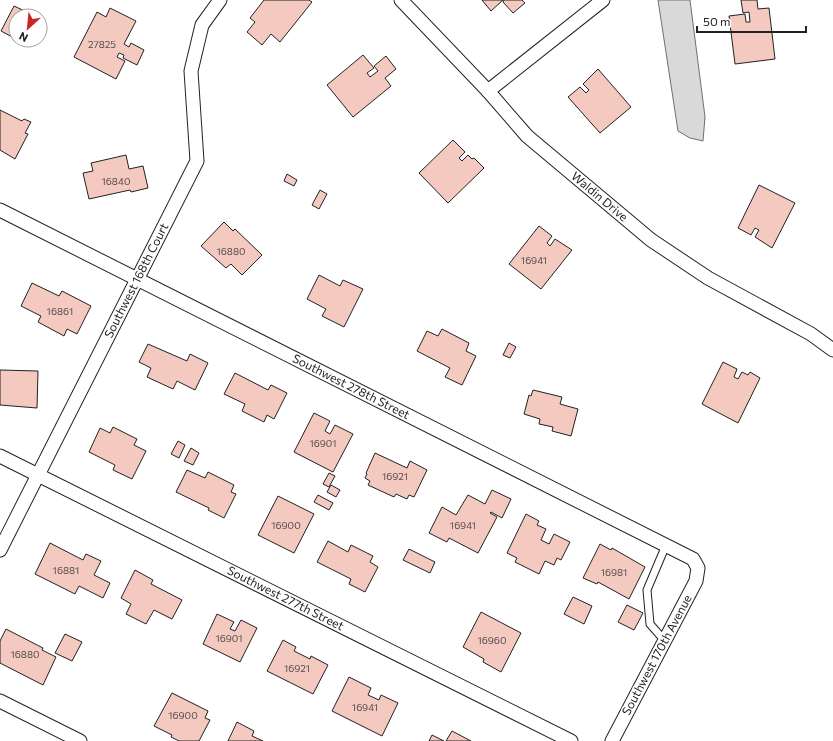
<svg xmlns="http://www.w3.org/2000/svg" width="833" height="741" font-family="Commissioner,sans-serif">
	<rect width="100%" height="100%" fill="#fff"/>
	<polygon fill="#d9d9d9" stroke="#6f6f6f" points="658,0 690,0 705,117 703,141 690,138 678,131"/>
	<g fill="#f3c9c0" stroke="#222">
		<polygon points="264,0 309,0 312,2 280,42 271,34 262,45 247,32 255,22 250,18"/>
		<polygon points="482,0 503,0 491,11"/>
		<polygon points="504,0 522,0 525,3 513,13 503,2"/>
		<polygon points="741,0 757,0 758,9 769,8 775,59 735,64 729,16 745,14 746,22 750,22 749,12 743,13"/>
		<polygon points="14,6 29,13 27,16 16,16 16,39 1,31"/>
		<polygon points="110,8 136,21 124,44 129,47 131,43 144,50 137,65 123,58 124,55 119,53 117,57 125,61 116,79 74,57 97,12 106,17"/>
		<polygon points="363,55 374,68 367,73 370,77 378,71 374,66 386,56 396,69 385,78 391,86 353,117 327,85"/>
		<polygon points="598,69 631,107 600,133 568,97 580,87 586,93 589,90 583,84"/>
		<polygon points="0,110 22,121 24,119 31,122 25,133 28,134 15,159 0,150"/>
		<polygon points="453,140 465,152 459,158 462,161 468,155 472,159 474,158 484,168 448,203 419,173"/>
		<polygon points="126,155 129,169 143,166 148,188 131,192 130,190 89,199 83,173 93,171 91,163"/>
		<polygon points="287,174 297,180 294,186 284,181"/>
		<polygon points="759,185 795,203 772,248 755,237 759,230 755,228 751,235 738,228"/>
		<polygon points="320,190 327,194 319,209 312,205"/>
		<polygon points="224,222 233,231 235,229 262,255 242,275 231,264 226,268 201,246"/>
		<polygon points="539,226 552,236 547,243 550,246 555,239 572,250 541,289 509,264"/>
		<polygon points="319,275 340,286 343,280 363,289 344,327 322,316 326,309 307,299"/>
		<polygon points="32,283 59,296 62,291 91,306 77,334 67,329 64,336 38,322 41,316 21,306"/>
		<polygon points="442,329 469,343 466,351 476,356 462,385 445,377 450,368 417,351 427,331 438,336"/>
		<polygon points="509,343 516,347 510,358 503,355"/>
		<polygon points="148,344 187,361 190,354 208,363 195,390 177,381 173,389 147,377 151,368 139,362"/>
		<polygon points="723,362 737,369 734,377 738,379 742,372 748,375 750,372 760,378 738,423 702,404"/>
		<polygon points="0,370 38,371 37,408 0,405"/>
		<polygon points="235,373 268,390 271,385 287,393 274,419 267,415 264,422 242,411 245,404 224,394"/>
		<polygon points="533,390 562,397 560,404 578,409 571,436 552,431 553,427 539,424 540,419 524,414 529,395 531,396"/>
		<polygon points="314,413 330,421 325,431 330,434 335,425 353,434 333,472 294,452"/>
		<polygon points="113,427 137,439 134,445 146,451 132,479 113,470 115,465 89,452 100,428 110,433"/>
		<polygon points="178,441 185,445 179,458 171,454"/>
		<polygon points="191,448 199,453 193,465 184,461"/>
		<polygon points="375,453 407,468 410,461 427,470 414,497 409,495 407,499 396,494 394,497 368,485 370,481 365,478 367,474 366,473"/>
		<polygon points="187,470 205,478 208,472 234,485 231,492 236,494 224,518 208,510 209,508 176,492"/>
		<polygon points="329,473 335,476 329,487 323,484"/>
		<polygon points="331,485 340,490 336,497 327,492"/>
		<polygon points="492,490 511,499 502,518 491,512 490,513 497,517 478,553 449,538 447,542 429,533 442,507 456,515 468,495 485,504"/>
		<polygon points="318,495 333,503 329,510 314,502"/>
		<polygon points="278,496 314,514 294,553 258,535"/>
		<polygon points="526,514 539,521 537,525 546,529 541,540 549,544 554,534 570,542 561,560 557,558 554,565 545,561 539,574 515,562 517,558 507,553"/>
		<polygon points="328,541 348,552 351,545 373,556 370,562 378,567 365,592 349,584 351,579 317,562"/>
		<polygon points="50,543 83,560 86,554 101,561 94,575 110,583 103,598 79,586 75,594 35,574"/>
		<polygon points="600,544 611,550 612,548 645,567 629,599 598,582 597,584 583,578"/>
		<polygon points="409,549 435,562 430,573 403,560"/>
		<polygon points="135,570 153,580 151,584 182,600 172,619 154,610 146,624 126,614 131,604 121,598"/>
		<polygon points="573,597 592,606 584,624 564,614"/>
		<polygon points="627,605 643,613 634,630 618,622"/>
		<polygon points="481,612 521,633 501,672 483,662 484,659 463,647"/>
		<polygon points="217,614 234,622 230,629 235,631 241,620 257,628 240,662 203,644"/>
		<polygon points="6,629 43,648 42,650 56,657 43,685 0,663 0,641"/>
		<polygon points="65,634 82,642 72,661 55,653"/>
		<polygon points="283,640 296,647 294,651 310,659 311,656 328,665 313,694 267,671"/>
		<polygon points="349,677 371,688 368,695 379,700 381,695 398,703 382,736 332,711"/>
		<polygon points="172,693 208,711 205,718 210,720 199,741 179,741 171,737 172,735 154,726"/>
		<polygon points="237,722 254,731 252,736 263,741 228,741"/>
		<polygon points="452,731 471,741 446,741"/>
		<polygon points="432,735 444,741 429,741"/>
	</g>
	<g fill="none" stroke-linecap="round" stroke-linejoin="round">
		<g stroke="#222" stroke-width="9">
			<polyline id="lane" points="665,641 650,624 647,590 666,545"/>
		</g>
		<g stroke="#222" stroke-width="15">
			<g id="street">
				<path id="s1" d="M401,0L488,91L527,136L626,219L651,240L708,278L811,334L833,350"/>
				<polyline points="488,91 603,0"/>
				<path id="s2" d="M0,210L693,559L698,568L696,581L612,741"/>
				<path id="s3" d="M0,456L571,741"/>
				<path id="s4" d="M0,550L197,161L191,71L202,25L220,0"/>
				<polyline points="0,701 80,741"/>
			</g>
		</g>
		<use href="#lane" stroke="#fff" stroke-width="7"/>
		<use href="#street" stroke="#fff" stroke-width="13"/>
	</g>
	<g text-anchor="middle" stroke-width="3" stroke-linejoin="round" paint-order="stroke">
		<g font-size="10" fill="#564c4a">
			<text x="102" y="48">27825</text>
			<text x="116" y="185">16840</text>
			<text x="231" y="255">16880</text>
			<text x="534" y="264">16941</text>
			<text x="60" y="315">16861</text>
			<text x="323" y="447">16901</text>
			<text x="395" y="480">16921</text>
			<text x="286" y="529">16900</text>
			<text x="463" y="529">16941</text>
			<text x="66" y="574">16881</text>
			<text x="614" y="576">16981</text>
			<text x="229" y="642">16901</text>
			<text x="492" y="644">16960</text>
			<text x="25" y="658">16880</text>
			<text x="297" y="672">16921</text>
			<text x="365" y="711">16941</text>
			<text x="183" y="719">16900</text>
		</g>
		<g font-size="12" fill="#222" stroke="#fff">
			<text dy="4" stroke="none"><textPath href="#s1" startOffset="280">Waldin Drive</textPath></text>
			<text dy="4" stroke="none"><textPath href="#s4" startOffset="302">Southwest 168th Court</textPath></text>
			<text dy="4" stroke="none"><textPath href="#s2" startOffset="393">Southwest 278th Street</textPath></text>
			<text dy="4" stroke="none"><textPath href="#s3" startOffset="319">Southwest 277th Street</textPath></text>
			<text transform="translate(657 655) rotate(-62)" y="4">Southwest 170th Avenue</text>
		</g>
	</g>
	<g transform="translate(28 28) rotate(207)"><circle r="19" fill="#ffffff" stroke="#a7a7a7"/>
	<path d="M0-3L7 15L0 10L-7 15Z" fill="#c62828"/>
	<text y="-6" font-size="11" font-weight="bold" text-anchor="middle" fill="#222222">N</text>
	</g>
	<path d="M697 26v6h109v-6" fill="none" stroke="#222222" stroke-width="2"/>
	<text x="703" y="26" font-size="12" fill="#222222" stroke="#ffffff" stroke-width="3" paint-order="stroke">50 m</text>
</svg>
